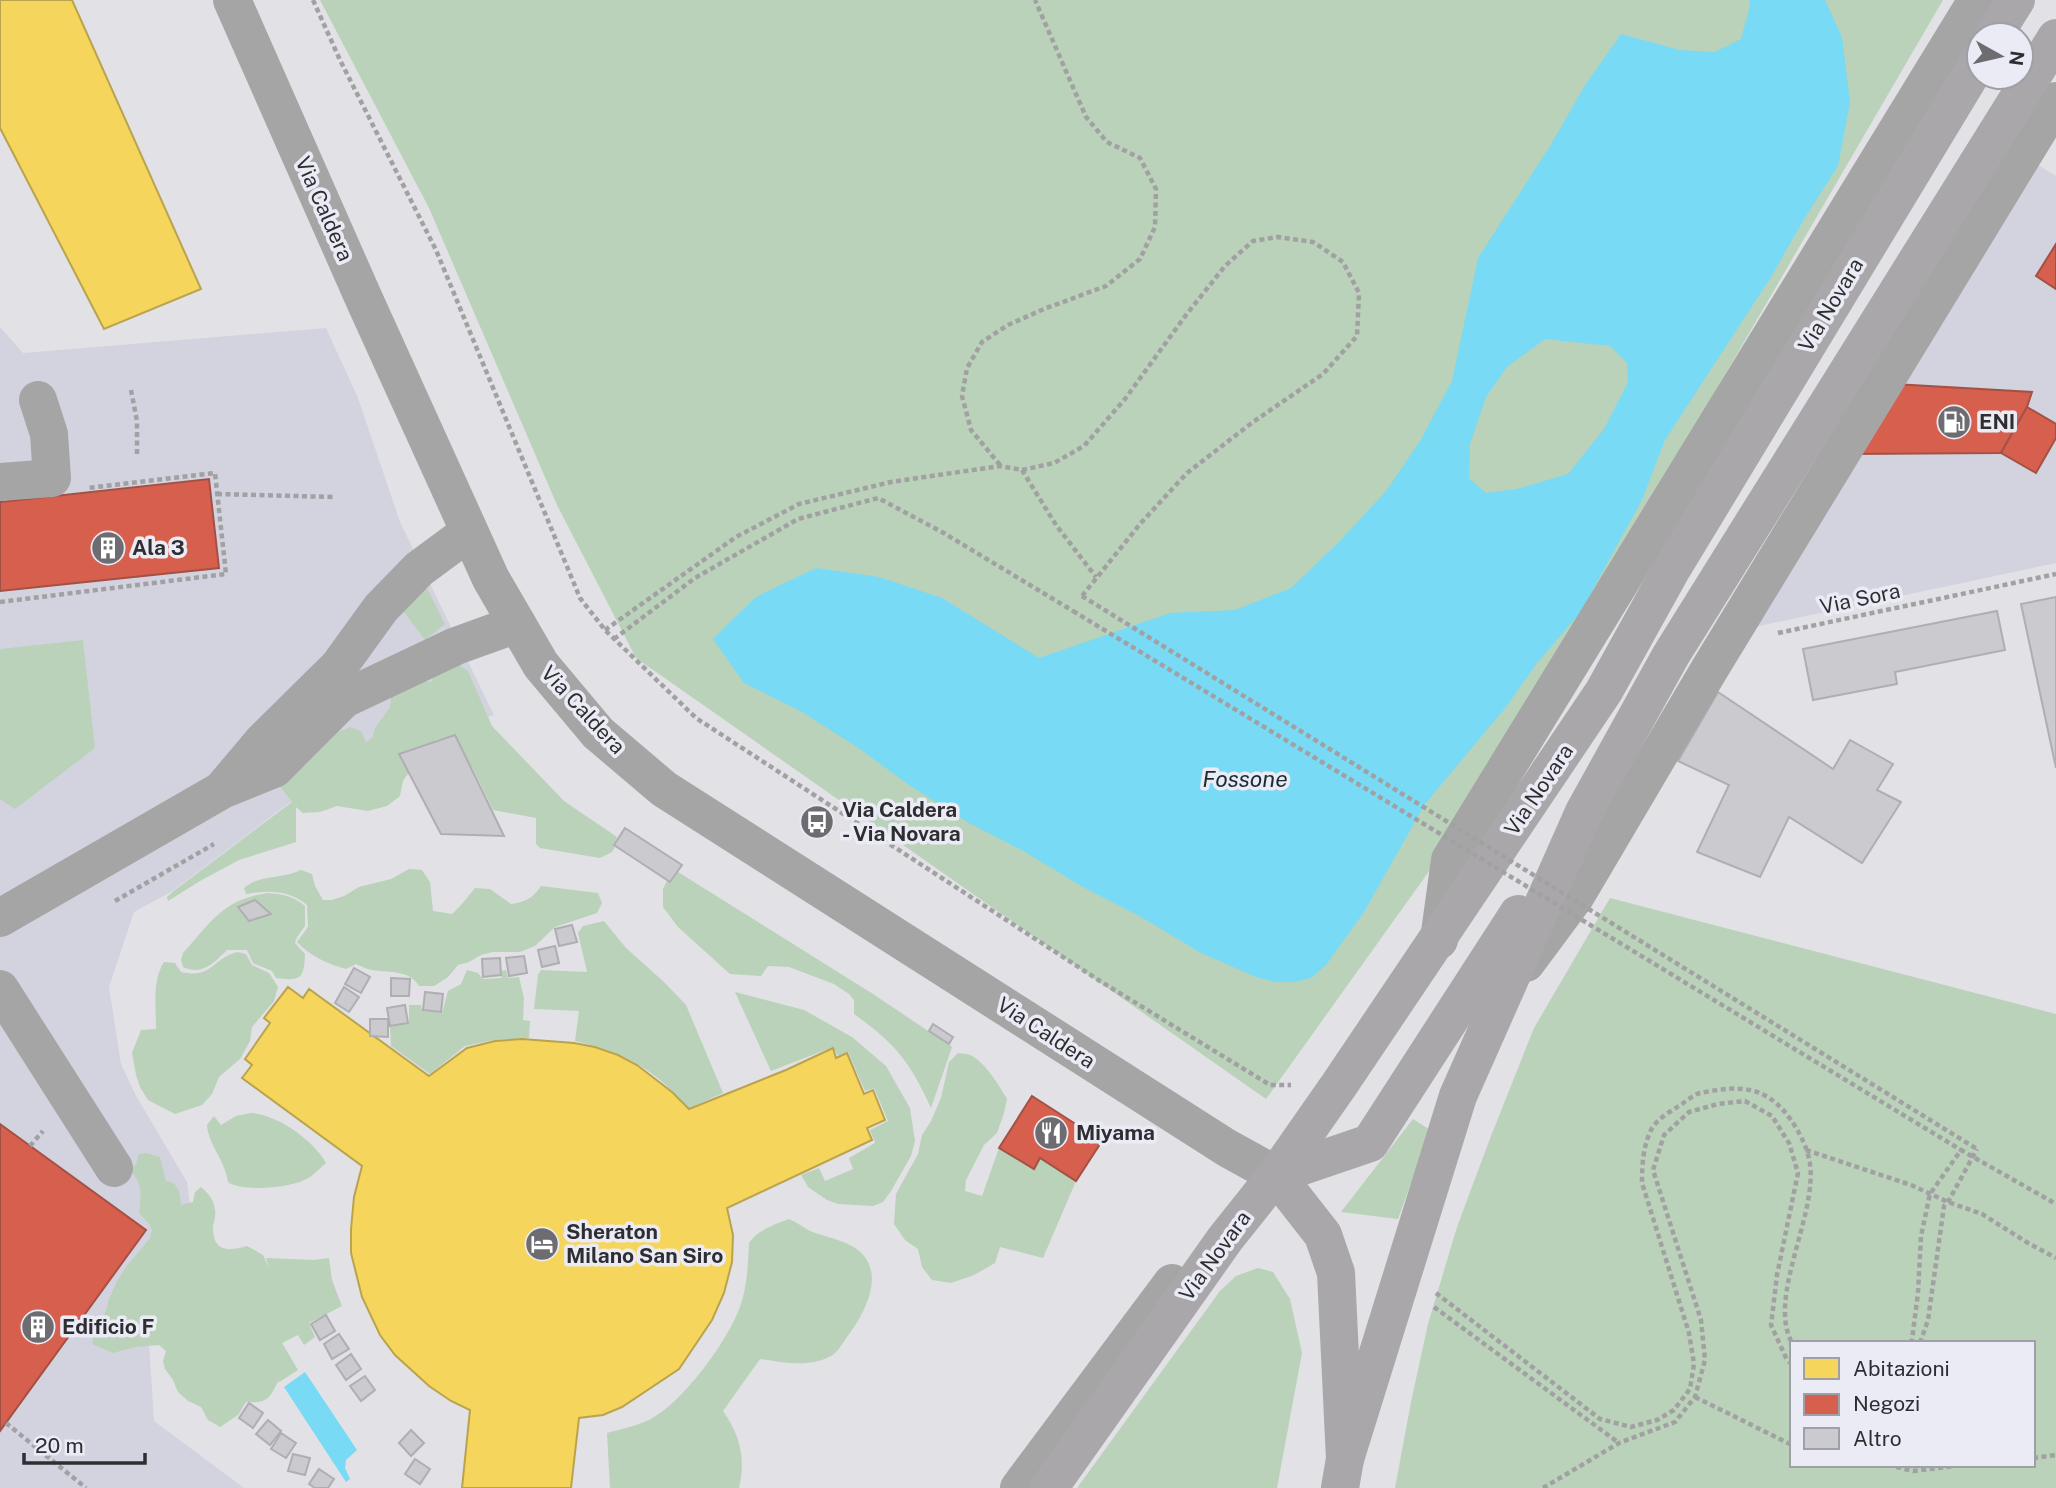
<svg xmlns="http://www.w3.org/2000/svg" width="2056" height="1488" font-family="'Public Sans',sans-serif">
	<rect width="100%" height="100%" fill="#e1e1e6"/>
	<g fill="#d3d3e0">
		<polygon points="2033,162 2056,176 2056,563 1740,630"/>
		<polygon points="0,327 23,353 326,328 358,398 400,522 494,715 333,770 171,892 134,912 109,987 121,1064 135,1094 187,1182 191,1214 148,1327 154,1421 244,1488 0,1488"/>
	</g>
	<g fill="#bad2b9" fill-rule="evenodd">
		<polygon points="320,0 1943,0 1465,821 1266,1099 636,658 557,505 429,208"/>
		<polygon points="427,588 445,624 425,640 401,608"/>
		<polygon points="83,640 95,748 15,809 0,799 0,649"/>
		<polygon points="458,664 468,671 492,726 564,801 617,837 613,845 615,847 612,852 600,858 540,848 536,844 536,818 493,810 472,767 466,766 438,739 418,750 417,761 403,781 400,796 387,806 368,811 337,806 320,812 303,813 296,807 296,842 239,860 200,881 168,901 167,897 175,890 292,802 278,784 338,732 350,727 361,731 366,742 372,738 375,728 390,707 392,690 410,679 432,682 433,674"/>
		<path d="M409,869L422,870L430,882L433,911L452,914L462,904L475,888L490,889L511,904C526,902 533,898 541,886L598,893L602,903L597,913L555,927L535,946L520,952H493L481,955L469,962L458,965L448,977L434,986H419C409,969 388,973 372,970C366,969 361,966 356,964L346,969C328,964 310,956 297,942L308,927L307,905C289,890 269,890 246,894L244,888C260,874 284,879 301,870L312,874L315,886L323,900H332L344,896L359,887L391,879Z"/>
		<path d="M678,872L873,994L952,1047L931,1108C910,1062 896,1044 854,1014V1000L849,994L834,984L789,967L768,966L761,976L730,974L678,927L663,907V889L667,881L671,882Z"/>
		<path d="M268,893C283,894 293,896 305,906V926L297,937L295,943L305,954C304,980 300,981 276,978L272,971L253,963L247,950H227C214,963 202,976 183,967L181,960L183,953C211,922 223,899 268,893Z"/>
		<path d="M1610,898L2056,1014V1488H1395L1411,1402L1428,1324L1457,1227L1491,1136L1534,1028ZM1792,1343H2033V1465H1792Z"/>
		<path d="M604,921L626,948L665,983L686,1005L723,1093L689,1108C654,1070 626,1052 575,1041L579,1011L534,1009L538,975L541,970L587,972L578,933L583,926Z"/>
		<path d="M237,952L246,954L252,965L269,973L278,987L274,1001L252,1027L250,1041L240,1059L219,1077L212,1094L202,1105L175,1114L148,1100L140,1087L136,1075L132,1053L141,1030L156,1029C156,1006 152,981 164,962L175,963L181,972C213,979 211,959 237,952Z"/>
		<polygon points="467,970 478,973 483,979 501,978 502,971 506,970 508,978 519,977 524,998 523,1020 530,1021 529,1038 494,1040 465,1046 430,1074 391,1046 390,1027 409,1023 409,1005 421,1005 422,1011 442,1013 448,991 461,984"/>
		<polygon points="735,992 804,1010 852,1037 886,1066 910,1108 915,1141 911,1156 891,1191 883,1202 873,1206 838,1204 827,1200 808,1187 801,1175 819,1168 825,1181 853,1169 849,1158 875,1143 870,1130 888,1121 874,1088 865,1091 848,1052 838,1056 833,1047 771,1071"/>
		<path d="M958,1053C962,1054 966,1053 970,1055C984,1061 999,1085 1007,1099L1004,1113L997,1133L984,1145L966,1180L965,1191L982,1196L999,1148L1040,1158L1076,1181L1043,1258L1000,1247L995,1263L974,1275L951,1283L932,1280L922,1267L918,1249L905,1240L894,1224L896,1194L918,1154L922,1135L931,1121L941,1098L949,1062Z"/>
		<path d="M251,1113C278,1115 313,1140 326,1163C319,1169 312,1177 304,1180C289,1188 241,1192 228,1182C225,1160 208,1144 207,1125L214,1116L221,1125L236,1116Z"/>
		<polygon points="1413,1119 1430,1130 1398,1219 1341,1212"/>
		<path d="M146,1153L160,1157L166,1181L174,1183L179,1191L181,1205L193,1202L195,1192L201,1187C208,1193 214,1200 215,1210C216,1215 214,1221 213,1226C212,1251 228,1252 247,1246L263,1255L269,1268L266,1258L314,1260L329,1258L332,1280L342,1306L309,1323L315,1337L304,1345L298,1335L282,1343L298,1370L278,1383L280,1378C270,1396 270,1404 246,1402L238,1415L220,1427L208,1420L201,1407L188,1401L178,1392L173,1380L165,1369L163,1361L166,1351L159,1345L135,1347L113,1353L92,1344L94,1333L102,1324L109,1299L117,1281L126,1267L150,1238L152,1230L149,1224L139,1213C141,1197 143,1182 130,1171L136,1164L139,1154Z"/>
		<path d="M789,1219C796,1222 802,1226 808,1230C823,1237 844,1239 858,1250C887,1273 864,1315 847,1337C842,1344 837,1354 829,1357C807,1368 782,1362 760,1359L723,1411C740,1435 746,1459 739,1488H610L607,1433C621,1429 636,1426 649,1420C682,1403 723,1347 738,1312C747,1291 748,1266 749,1243C757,1230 776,1224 789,1219Z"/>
		<polygon points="1258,1268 1273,1272 1290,1299 1302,1353 1277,1488 1077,1488 1220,1291 1236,1276"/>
	</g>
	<g fill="#78daf4" fill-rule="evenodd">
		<path d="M1749,0H1825L1842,37L1850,102L1838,166L1804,219L1771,277L1665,440L1642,500L1580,613L1537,663L1506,707L1425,804L1364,912L1326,965L1311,978L1294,982H1275L1256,977L1201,953L1141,917L1081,886L1025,852L969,823L909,785L857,747L802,712L744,683L713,639L756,597L816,568L879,577L942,598L1039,658L1170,613L1235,610L1291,588L1339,542L1386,491L1420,441L1452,381L1478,258L1550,146L1585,85L1621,34L1680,50L1715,52L1741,39L1750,6ZM1545,339L1610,346L1627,363L1628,382L1604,429L1568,474L1517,489L1486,493L1469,478L1470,444L1486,397L1507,367Z"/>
		<polygon points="305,1372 357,1450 346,1460 345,1468 350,1479 346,1482 284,1387"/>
	</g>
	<g fill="#f6d55c" stroke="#baa34f" stroke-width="2">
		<polygon points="0,0 72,0 201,289 104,329 0,128"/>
		<polygon points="288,987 303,998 309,989 429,1076 467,1048 495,1041 522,1039 574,1043 595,1047 618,1055 637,1065 672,1092 689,1109 786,1070 833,1048 836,1058 847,1053 864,1094 873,1090 885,1120 867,1128 872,1140 727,1208 733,1235 732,1262 724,1293 712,1320 679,1369 622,1407 603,1415 579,1418 571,1488 462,1488 470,1410 451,1401 429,1386 395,1355 380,1335 362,1297 351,1253 351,1229 354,1197 362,1166 242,1078 252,1065 245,1059 270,1023 264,1018"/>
	</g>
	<g fill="#d6604d" stroke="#a45145" stroke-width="2">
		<polygon points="2056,244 2056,289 2036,276"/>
		<polygon points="1894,384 2032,392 2027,407 2001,453 1851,454"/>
		<polygon points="2027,407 2056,424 2056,438 2036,473 2001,453"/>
		<polygon points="209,479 219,568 0,591 0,502"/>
		<polygon points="1032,1096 1102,1141 1076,1181 1040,1158 1034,1169 999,1148"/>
		<polygon points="0,1124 146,1230 0,1431"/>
	</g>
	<g fill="#cbcace" stroke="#afaeb2" stroke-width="2">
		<polygon points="2056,597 2056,768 2021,604"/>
		<polygon points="1997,611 2005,650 1895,672 1897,684 1813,700 1803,649"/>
		<polygon points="1718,692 1833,769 1850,740 1893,764 1877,790 1901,802 1862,863 1789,817 1760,877 1697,852 1729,785 1678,761"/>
		<polygon points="455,735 504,836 441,834 399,754"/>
		<polygon points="814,815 833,827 828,835 808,823"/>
		<polygon points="625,828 682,865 670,882 614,845"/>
		<polygon points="255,900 271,914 249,921 238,907"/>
		<polygon points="572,925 577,942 559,946 555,929"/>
		<polygon points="555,946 559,963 542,967 538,950"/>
		<polygon points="524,956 527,973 509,976 506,958"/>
		<polygon points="500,958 501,975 483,977 482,959"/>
		<polygon points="354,968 370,977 361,993 345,984"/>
		<polygon points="391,978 410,979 409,996 391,996"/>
		<polygon points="344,987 359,997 349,1012 335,1003"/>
		<polygon points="425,992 443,994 441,1012 423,1010"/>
		<polygon points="405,1005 408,1023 390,1026 387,1008"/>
		<polygon points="370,1019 388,1019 388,1037 370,1036"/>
		<polygon points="933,1024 953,1037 949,1044 929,1031"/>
		<polygon points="326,1315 335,1331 320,1340 311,1324"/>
		<polygon points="339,1334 349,1349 332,1359 324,1344"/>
		<polygon points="351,1354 361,1369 346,1380 336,1365"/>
		<polygon points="365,1376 375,1390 361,1401 350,1386"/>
		<polygon points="249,1403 263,1413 253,1428 239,1418"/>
		<polygon points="268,1420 281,1431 270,1445 256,1434"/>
		<polygon points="411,1430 424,1443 411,1456 399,1443"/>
		<polygon points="281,1433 296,1443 286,1458 271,1449"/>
		<polygon points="293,1454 310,1458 305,1475 288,1471"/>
		<polygon points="415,1459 430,1469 420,1484 405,1474"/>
		<polygon points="319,1469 334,1479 328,1488 315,1488 309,1484"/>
	</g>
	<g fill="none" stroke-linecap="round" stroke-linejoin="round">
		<g stroke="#a1a0a2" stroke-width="4.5" stroke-dasharray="5 3.5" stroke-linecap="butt">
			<polyline points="313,0 340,60 436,250 580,598 605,630 696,718 1100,981 1270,1085 1291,1085"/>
			<polyline points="131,390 137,421 137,457"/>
			<polyline points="1000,465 971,430 962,396 967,368 982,342 1008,325 1044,309 1106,286 1140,259 1155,227 1156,189 1140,158 1107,142 1086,117 1035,0"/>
			<polyline points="1022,470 1056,525 1096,577"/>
			<polyline points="217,494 335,497"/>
			<polyline points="0,602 226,574 215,473 88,488"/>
			<polyline points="605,630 736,537 799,504 891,482 1000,466 1022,470 1054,463 1084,446 1125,399 1186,315 1225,266 1253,241 1278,237 1313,242 1343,262 1359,293 1357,336 1323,374 1253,422 1187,473 1140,524 1082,596"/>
			<polyline points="1778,633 2056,574"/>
			<polyline points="614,639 695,578 798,519 878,498 942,532 1073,611"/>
			<polyline points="115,901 214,844"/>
			<polyline points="30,1146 43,1131"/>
			<polyline points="1806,1150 1911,1185 1948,1202 1982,1214 2028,1243 2056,1258"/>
			<path d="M1436,1293L1600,1419L1631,1427L1657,1420L1674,1410L1690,1389L1694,1364L1689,1333L1642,1183C1642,1164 1643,1147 1651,1130C1657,1119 1669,1112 1679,1106C1685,1102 1691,1097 1697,1094C1703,1092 1711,1091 1718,1090C1751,1085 1772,1093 1791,1120C1800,1133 1808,1149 1810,1164C1817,1217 1767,1297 1792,1343"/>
			<polyline points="1434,1307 1619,1443"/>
			<polyline points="1910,1343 1912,1340 1918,1293 1921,1236 1930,1194 1961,1150 2056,1204"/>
			<polyline points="1920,1343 1928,1320 1944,1206 1948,1202 1977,1149"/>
			<polyline points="1695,1397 1792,1445"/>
			<polyline points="6,1423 86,1488"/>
			<polyline points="2033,1458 2056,1455"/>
			<polyline points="1888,1465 1913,1471 1963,1465"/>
			<polyline points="1543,1488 1619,1443 1675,1422 1695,1397 1705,1360 1701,1320 1653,1170 1664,1135 1689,1112 1718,1104 1745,1101 1772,1116 1789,1143 1798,1173 1777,1275 1771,1325 1787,1360 1792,1364"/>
		</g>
		<g stroke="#a6a5a5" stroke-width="38">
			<polyline points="232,0 364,299 491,579 541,665 598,733 664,789 1227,1148 1276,1175"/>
			<polyline points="0,482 52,478 49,434 38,400"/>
			<polyline points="225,786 263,741 339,666 381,608 419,569 469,532"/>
			<polyline points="0,918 222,790 274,769 344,699 456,646 517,624"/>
			<polyline points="1439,940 1450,860 1977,0"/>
			<polyline points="1526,963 1575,897 1709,670 2056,101"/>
			<polyline points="0,989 114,1168"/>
			<polyline points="1019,1488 1172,1283"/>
		</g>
		<g stroke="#a9a7aa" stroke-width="38">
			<polyline points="1994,35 2016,0"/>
			<polyline points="1276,1175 1370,1143 1518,914"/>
			<polyline points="1276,1175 1323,1235 1336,1273 1345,1459 1340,1488"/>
			<polyline points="1345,1459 1458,1096 1584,812 1671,655 2056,38"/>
			<polyline points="1049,1488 1225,1239 1276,1175 1339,1085 1604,691 1670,572 1979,61"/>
		</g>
		<g stroke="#a1a0a2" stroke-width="4.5" stroke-dasharray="5 3.5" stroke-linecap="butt">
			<polyline points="1082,596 1977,1149"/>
			<polyline points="1073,611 1961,1150"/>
		</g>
	</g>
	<defs>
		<g id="fuel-disc" transform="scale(1.75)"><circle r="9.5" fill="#6d6d71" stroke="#ebebf6"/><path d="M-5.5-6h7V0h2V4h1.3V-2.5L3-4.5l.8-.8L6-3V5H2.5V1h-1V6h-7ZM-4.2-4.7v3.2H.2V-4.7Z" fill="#fff"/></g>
		<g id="building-disc" transform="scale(1.75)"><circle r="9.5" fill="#6d6d71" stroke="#ebebf6"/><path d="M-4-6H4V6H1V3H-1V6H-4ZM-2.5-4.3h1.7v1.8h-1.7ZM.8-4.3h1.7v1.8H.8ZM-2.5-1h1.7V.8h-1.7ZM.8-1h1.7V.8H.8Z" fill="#fff"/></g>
		<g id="bus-disc" transform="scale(1.75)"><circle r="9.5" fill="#6d6d71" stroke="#ebebf6"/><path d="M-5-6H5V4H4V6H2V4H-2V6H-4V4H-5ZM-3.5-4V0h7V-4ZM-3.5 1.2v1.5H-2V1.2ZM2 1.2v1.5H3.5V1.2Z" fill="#fff"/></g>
		<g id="restaurant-disc" transform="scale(1.75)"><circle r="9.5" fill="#6d6d71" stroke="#ebebf6"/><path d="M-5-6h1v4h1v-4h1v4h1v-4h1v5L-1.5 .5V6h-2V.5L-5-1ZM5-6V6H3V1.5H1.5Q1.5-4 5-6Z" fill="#fff"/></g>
		<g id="hotel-disc" transform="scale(1.75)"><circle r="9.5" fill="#6d6d71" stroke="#ebebf6"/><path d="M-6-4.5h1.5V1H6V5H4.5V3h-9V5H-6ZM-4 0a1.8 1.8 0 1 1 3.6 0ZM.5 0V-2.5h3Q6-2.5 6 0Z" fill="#fff"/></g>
	</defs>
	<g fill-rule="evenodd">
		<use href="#fuel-disc" x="1954" y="422"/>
		<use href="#building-disc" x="108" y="548"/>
		<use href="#bus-disc" x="817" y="822"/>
		<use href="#restaurant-disc" x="1051" y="1133"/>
		<use href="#hotel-disc" x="542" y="1244"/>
		<use href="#building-disc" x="38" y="1327"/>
	</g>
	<g text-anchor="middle" stroke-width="7" stroke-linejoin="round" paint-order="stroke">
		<g font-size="21" fill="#2e2e32" stroke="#ebebf6">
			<text transform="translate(324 209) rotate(66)" y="7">Via Caldera</text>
			<text transform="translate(1831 305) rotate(-59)" y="7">Via Novara</text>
			<text transform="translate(1860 599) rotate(-12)" y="7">Via Sora</text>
			<text transform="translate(583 710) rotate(47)" y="7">Via Caldera</text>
			<text transform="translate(1539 790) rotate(-56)" y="7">Via Novara</text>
			<text transform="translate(1046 1033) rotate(33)" y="7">Via Caldera</text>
			<text transform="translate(1215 1256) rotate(-54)" y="7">Via Novara</text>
		</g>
		<g font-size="21" font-weight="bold" fill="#2e2e32" stroke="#ebebf6" text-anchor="start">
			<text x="1979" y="429">ENI</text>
			<text x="132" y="555">Ala 3</text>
			<text x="842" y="817">Via Caldera<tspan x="842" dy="24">- Via Novara</tspan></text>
			<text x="1076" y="1140">Miyama</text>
			<text x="566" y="1239">Sheraton<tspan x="566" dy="24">Milano San Siro</tspan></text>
			<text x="62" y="1334">Edificio F</text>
		</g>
		<g font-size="23" font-style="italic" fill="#172e35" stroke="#ebebf6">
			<text x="1245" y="787">Fossone</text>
		</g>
	</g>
	<rect x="1790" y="1341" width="245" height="126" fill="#ebebf6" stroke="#9f9fa8" stroke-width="2"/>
	<rect x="1804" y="1358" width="35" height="21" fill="#f6d55c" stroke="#9f9fa8" stroke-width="2"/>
	<text x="1853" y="1376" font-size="21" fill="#2e2e32">Abitazioni</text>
	<rect x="1804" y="1394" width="35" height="21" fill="#d6604d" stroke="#9f9fa8" stroke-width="2"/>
	<text x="1853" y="1411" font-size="21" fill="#2e2e32">Negozi</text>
	<rect x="1804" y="1428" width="35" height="21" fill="#cbcace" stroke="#9f9fa8" stroke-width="2"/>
	<text x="1853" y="1446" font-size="21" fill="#2e2e32">Altro</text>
	<g transform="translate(2000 56) rotate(98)"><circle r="33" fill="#ebebf6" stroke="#9f9fa8" stroke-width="2"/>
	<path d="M0-5L12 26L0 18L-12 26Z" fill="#6d6d71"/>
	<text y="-10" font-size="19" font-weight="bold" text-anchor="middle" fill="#2e2e32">N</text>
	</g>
	<path d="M24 1453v10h121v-10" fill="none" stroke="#2e2e32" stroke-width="3.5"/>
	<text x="35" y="1453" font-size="21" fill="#2e2e32" stroke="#ebebf6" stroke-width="5" paint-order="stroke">20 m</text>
</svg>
